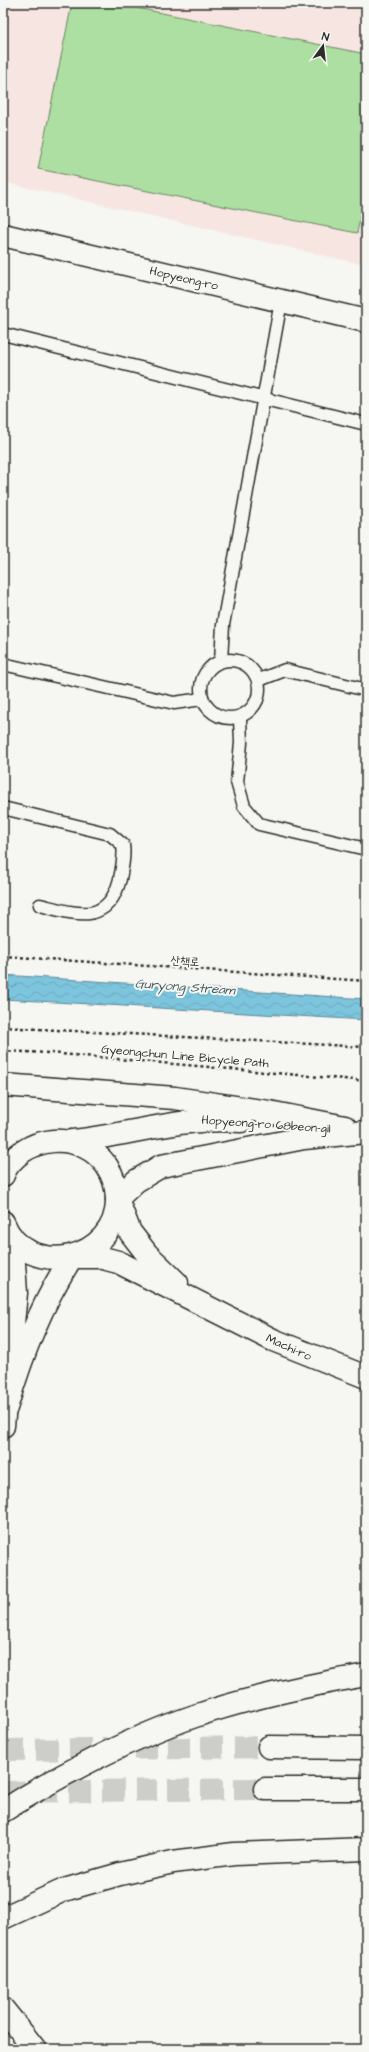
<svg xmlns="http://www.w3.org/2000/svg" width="369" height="2052" font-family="'Architects Daughter','Poor Story',sans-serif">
	<defs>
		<pattern id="water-waves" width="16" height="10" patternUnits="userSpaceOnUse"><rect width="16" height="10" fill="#7cc5dd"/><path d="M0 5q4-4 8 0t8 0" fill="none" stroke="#6ba9be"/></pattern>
	</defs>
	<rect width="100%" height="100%" fill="#f6f6f2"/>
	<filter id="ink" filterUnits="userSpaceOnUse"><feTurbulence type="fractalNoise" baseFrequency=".025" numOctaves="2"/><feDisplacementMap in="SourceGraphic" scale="8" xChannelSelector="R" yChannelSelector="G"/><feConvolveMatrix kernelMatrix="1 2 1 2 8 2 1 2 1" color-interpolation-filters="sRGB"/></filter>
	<g filter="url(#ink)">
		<polygon fill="#f7e5e1" points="3,3 366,3 366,265 3,182"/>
		<polygon fill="#acdfa1" stroke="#6c8566" points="72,3 112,3 366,54 366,189 357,233 38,169"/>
		<polygon fill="url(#water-waves)" stroke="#5c8796" points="3,975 366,999 366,1020 3,999"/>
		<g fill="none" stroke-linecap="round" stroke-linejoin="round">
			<g stroke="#cdcdca" stroke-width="22" stroke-dasharray="22 11" stroke-linecap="butt">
				<polyline points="3,1750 269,1747"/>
				<polyline points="3,1792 265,1789"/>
			</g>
			<g stroke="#2b2b2b" stroke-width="15">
				<g id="lane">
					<polyline points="3,334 366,424"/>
					<circle cx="230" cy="689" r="29"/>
					<polyline points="221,661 223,625 281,301"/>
					<polyline points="3,664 174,703 202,699"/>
					<polyline points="259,680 285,670 366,690"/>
					<polyline points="240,718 241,743 237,782 244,806 259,824 366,849"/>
					<path d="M3,808L110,834L123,845C125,857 122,867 120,879C108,926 76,914 40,905"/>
				</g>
			</g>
			<g stroke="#2b2b2b" stroke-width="25">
				<polyline id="street" points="3,2009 35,2049"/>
			</g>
			<g stroke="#2b2b2b" stroke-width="25">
				<g id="secondary">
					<polyline points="3,235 366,321"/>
					<polyline points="3,1085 175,1098 269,1112 345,1127"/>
					<path d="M72,1141C132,1135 179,1116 241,1121"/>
					<path d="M3,1175C6,1166 15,1157 22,1152C62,1125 115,1149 117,1198C119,1261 26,1282 3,1222"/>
					<polyline points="177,1283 147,1254 130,1232 117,1199 136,1181 161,1166 304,1138 366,1132"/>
					<path d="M6,1408C22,1355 41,1304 72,1257H99L118,1262L273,1340L366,1377"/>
					<polyline points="3,1426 16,1293 13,1249 6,1231"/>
					<polyline points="269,1747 366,1748"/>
					<polyline points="265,1789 366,1789"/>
				</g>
			</g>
			<g stroke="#2b2b2b" stroke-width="25">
				<g id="highway">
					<path d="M3,1811C59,1775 132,1737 195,1716C251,1697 309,1685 366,1675"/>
					<polyline points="3,1918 64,1890 120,1874 173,1862 234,1854 366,1849"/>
				</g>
			</g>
			<g stroke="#2b2b2b" stroke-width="2.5" stroke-dasharray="3 3" stroke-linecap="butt">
				<polyline points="3,956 366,981"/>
				<polyline points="3,1027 366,1047"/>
				<polyline points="3,1051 50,1053 366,1081"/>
			</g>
			<use href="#lane" stroke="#f6f6f2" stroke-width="12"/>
			<use href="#street" stroke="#f6f6f2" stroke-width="22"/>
			<use href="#secondary" stroke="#f6f6f2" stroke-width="22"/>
			<use href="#highway" stroke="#f6f6f2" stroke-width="22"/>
		</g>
	</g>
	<g text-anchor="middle" stroke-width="4" stroke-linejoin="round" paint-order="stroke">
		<g font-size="12" fill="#2b2b2b" stroke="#f6f6f2">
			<text transform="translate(184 278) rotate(13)" y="4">Hopyeong-ro</text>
			<text transform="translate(185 961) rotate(4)" y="4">산책로</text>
			<text transform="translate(185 1056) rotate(5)" y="4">Gyeongchun Line Bicycle Path</text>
			<text transform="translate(266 1124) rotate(4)" y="4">Hopyeong-ro 68beon-gil</text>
			<text transform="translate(289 1347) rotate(24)" y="4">Machi-ro</text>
		</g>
		<g font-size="13" font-style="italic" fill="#435960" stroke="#f6f6f2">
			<text transform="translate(185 986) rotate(4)" y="5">Guryong Stream</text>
		</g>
	</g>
	<rect width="369" height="2052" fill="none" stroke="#f6f6f2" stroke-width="16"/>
	<rect x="8" y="8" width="353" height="2036" fill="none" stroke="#2b2b2b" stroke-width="1.5" filter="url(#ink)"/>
	<g transform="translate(323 46) rotate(15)" stroke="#f6f6f2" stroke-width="3" paint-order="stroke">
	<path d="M0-3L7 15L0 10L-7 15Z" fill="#2b2b2b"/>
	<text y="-6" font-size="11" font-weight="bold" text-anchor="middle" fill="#2b2b2b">N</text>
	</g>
</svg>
